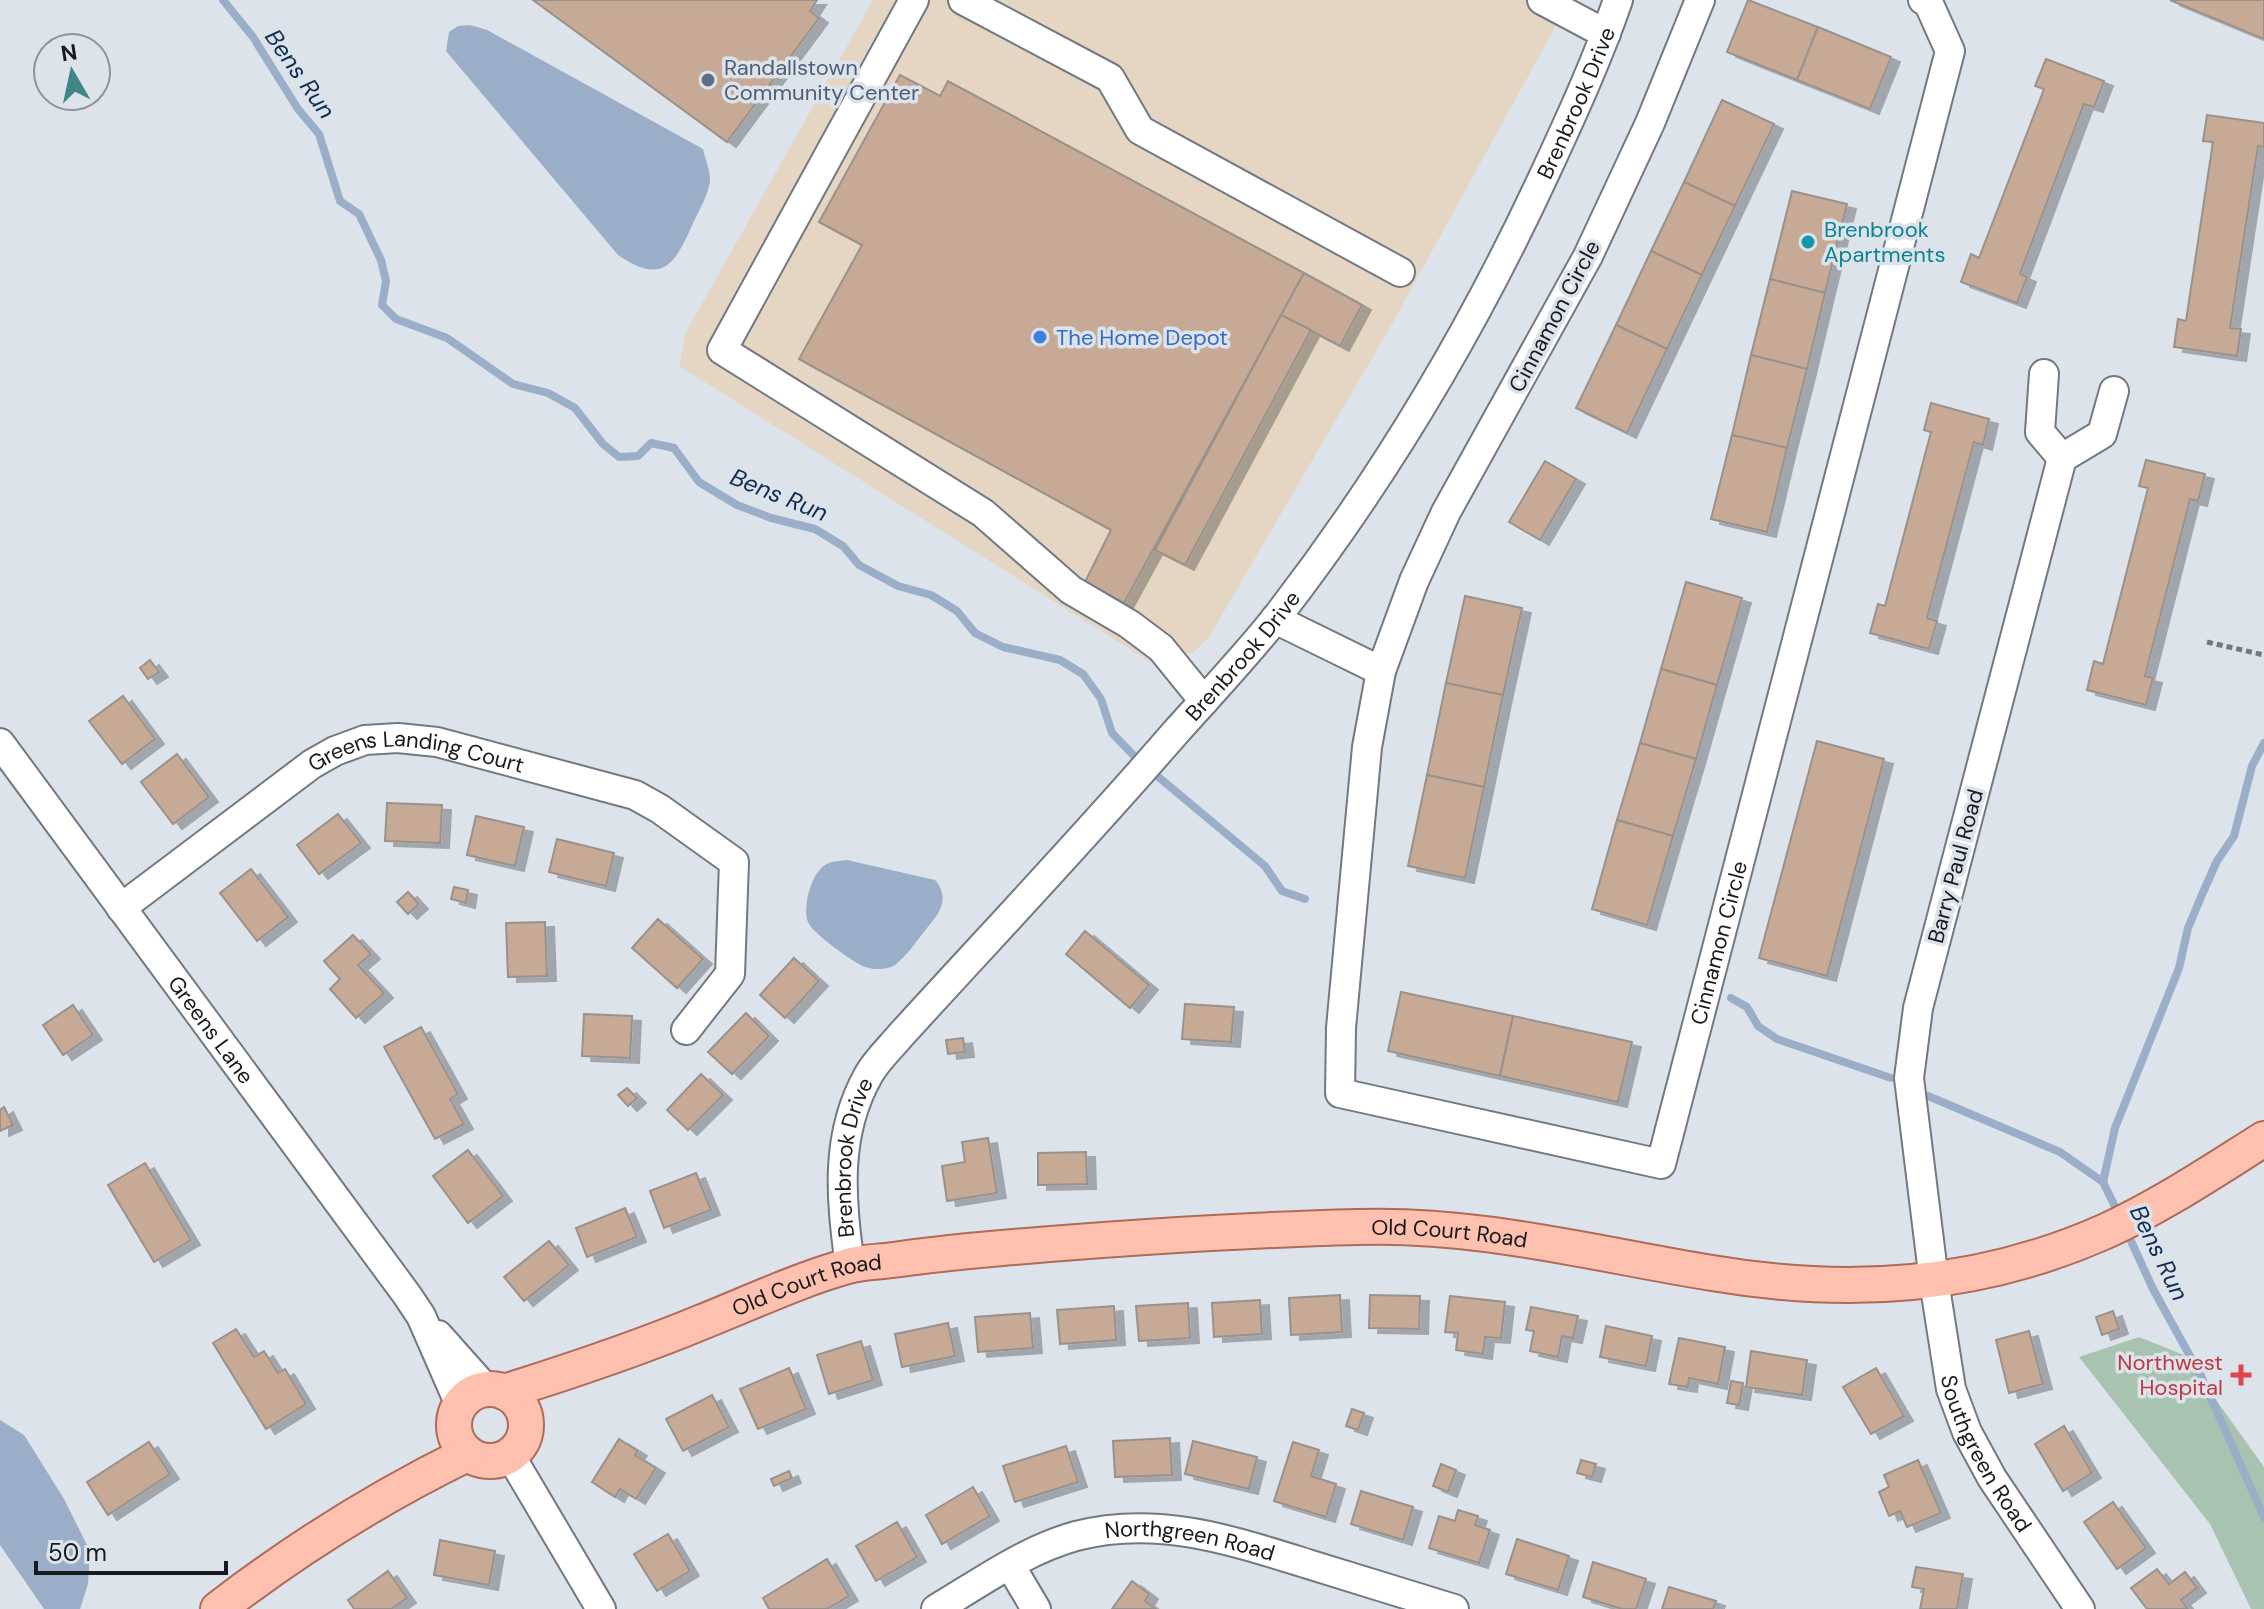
<svg xmlns="http://www.w3.org/2000/svg" width="2264" height="1609" font-family="'DM Sans',sans-serif">
	<defs>
		<filter id="shadow"><feDropShadow dx="9" dy="5" stdDeviation="0" flood-color="#0004"/></filter>
	</defs>
	<rect width="100%" height="100%" fill="#dce3eb"/>
	<polygon fill="#e4d6c3" points="873,0 1570,0 1392,324 1209,637 1193,653 1149,661 679,366 686,332"/>
	<polygon fill="#a8c4b1" points="2139,1337 2184,1355 2264,1467 2264,1609 2251,1609 2210,1524 2079,1357"/>
	<g fill="#9aaec8">
		<path d="M470,25L487,30L703,149C705,158 710,170 710,180C709,193 700,209 694,221C676,262 664,287 618,255L446,51L449,32L458,26Z"/>
		<path d="M847,860L935,880C948,895 943,909 931,923C920,936 908,955 895,965C887,970 874,970 865,967C854,963 812,933 808,922C802,906 812,869 829,863C834,861 842,861 847,860Z"/>
		<polygon points="0,1420 24,1435 64,1499 90,1551 88,1584 80,1609 44,1609 0,1545"/>
	</g>
	<g fill="none" stroke-linecap="round" stroke-linejoin="round">
		<g stroke="#9aaec8" stroke-width="8">
			<polyline points="223,0 253,37 298,109 319,134 340,201 359,214 381,260 386,281 382,305 396,319 447,338 513,384 548,393 575,408 603,444 619,457 638,456 651,443 674,448 699,482 737,505 771,518 815,529 843,546 859,565 898,586 931,595 957,611 975,633 1003,647 1060,660 1083,674 1101,699 1112,733 1138,760 1265,866 1282,891 1305,899"/>
			<polyline points="1731,998 1747,1007 1758,1026 1777,1039 1891,1078"/>
			<polyline points="1928,1096 2060,1152 2103,1182 2120,1217"/>
			<polyline points="2103,1182 2115,1128 2179,968 2188,928 2204,890 2217,861 2234,836 2252,766 2264,743"/>
			<polyline points="2126,1230 2153,1289 2201,1376 2264,1517"/>
		</g>
	</g>
	<g fill="#c7aa96" stroke="#99918b" stroke-width="2" filter="url(#shadow)">
		<polygon points="533,0 817,0 810,11 819,18 727,142"/>
		<polygon points="1748,0 1818,27 1797,80 1727,52"/>
		<polygon points="2170,0 2264,0 2264,39"/>
		<polygon points="1818,27 1891,57 1870,109 1797,80"/>
		<polygon points="2046,59 2104,81 2094,107 2084,104 2020,274 2027,277 2017,303 1961,282 1971,254 1979,258 2044,89 2035,86"/>
		<polygon points="900,75 940,96 948,81 1304,273 1124,603 1085,582 1111,530 799,359 862,245 819,222"/>
		<polygon points="1722,100 1774,124 1735,206 1684,182"/>
		<polygon points="2207,115 2264,123 2264,147 2258,146 2230,328 2241,329 2237,356 2174,347 2178,319 2186,321 2213,142 2203,141"/>
		<polygon points="1684,182 1735,206 1702,275 1651,251"/>
		<polygon points="1792,191 1847,204 1825,293 1770,279"/>
		<polygon points="1651,251 1702,275 1667,349 1616,325"/>
		<polygon points="1304,273 1362,305 1340,346 1281,315"/>
		<polygon points="1770,279 1825,293 1807,369 1751,355"/>
		<polygon points="1281,315 1311,330 1185,565 1155,550"/>
		<polygon points="1616,325 1667,349 1627,433 1576,408"/>
		<polygon points="1751,355 1807,369 1787,448 1732,435"/>
		<polygon points="1931,403 1989,419 1983,445 1974,442 1927,618 1937,621 1929,649 1870,633 1878,604 1885,606 1931,432 1924,430"/>
		<polygon points="1732,435 1787,448 1767,532 1711,519"/>
		<polygon points="2146,460 2205,474 2198,501 2190,499 2145,676 2153,678 2146,705 2087,690 2094,661 2103,664 2148,488 2139,486"/>
		<polygon points="1545,461 1576,479 1540,540 1509,522"/>
		<polygon points="1686,582 1742,598 1717,685 1661,669"/>
		<polygon points="1465,596 1522,608 1503,695 1446,683"/>
		<polygon points="150,660 159,672 148,679 140,668"/>
		<polygon points="1661,669 1717,685 1696,759 1640,743"/>
		<polygon points="1446,683 1503,695 1484,787 1427,775"/>
		<polygon points="123,696 155,739 122,764 89,721"/>
		<polygon points="1817,741 1884,759 1827,976 1759,958"/>
		<polygon points="1640,743 1696,759 1673,836 1617,820"/>
		<polygon points="177,754 209,797 173,824 141,782"/>
		<polygon points="1427,775 1484,787 1465,878 1408,866"/>
		<polygon points="387,803 442,805 440,843 385,841"/>
		<polygon points="338,814 361,843 319,874 297,845"/>
		<polygon points="476,816 524,827 515,866 467,855"/>
		<polygon points="1617,820 1673,836 1647,925 1592,909"/>
		<polygon points="557,839 614,853 606,886 549,872"/>
		<polygon points="251,869 288,917 257,941 220,893"/>
		<polygon points="454,887 468,890 466,903 451,899"/>
		<polygon points="408,892 419,904 408,914 397,902"/>
		<polygon points="658,919 703,959 677,988 632,948"/>
		<polygon points="545,922 547,976 508,977 506,923"/>
		<polygon points="1085,931 1149,985 1130,1008 1066,954"/>
		<polygon points="353,935 371,954 358,965 384,993 356,1018 330,989 340,979 324,961"/>
		<polygon points="794,958 819,981 785,1018 760,995"/>
		<polygon points="1401,992 1513,1016 1500,1076 1388,1051"/>
		<polygon points="1185,1004 1234,1007 1231,1042 1182,1039"/>
		<polygon points="73,1005 93,1035 63,1055 43,1025"/>
		<polygon points="746,1013 769,1036 732,1074 708,1052"/>
		<polygon points="584,1014 632,1016 630,1058 582,1056"/>
		<polygon points="1513,1016 1632,1042 1618,1102 1500,1076"/>
		<polygon points="421,1027 458,1094 450,1099 464,1124 435,1139 384,1047"/>
		<polygon points="963,1038 965,1052 948,1054 946,1040"/>
		<polygon points="701,1074 723,1095 688,1130 667,1110"/>
		<polygon points="627,1088 637,1098 628,1106 618,1095"/>
		<polygon points="4,1107 13,1125 0,1131 0,1110"/>
		<polygon points="988,1138 997,1193 947,1201 942,1166 965,1162 962,1142"/>
		<polygon points="468,1150 503,1196 468,1223 433,1176"/>
		<polygon points="1086,1152 1087,1184 1038,1185 1038,1153"/>
		<polygon points="145,1163 191,1240 154,1262 108,1185"/>
		<polygon points="696,1173 711,1210 664,1228 650,1191"/>
		<polygon points="625,1208 637,1237 587,1257 576,1228"/>
		<polygon points="549,1241 569,1265 524,1301 504,1277"/>
		<polygon points="1340,1295 1342,1332 1291,1335 1289,1298"/>
		<polygon points="1370,1295 1420,1296 1419,1329 1369,1328"/>
		<polygon points="1450,1296 1505,1302 1501,1338 1485,1337 1483,1354 1456,1350 1458,1333 1445,1332"/>
		<polygon points="1260,1300 1262,1334 1214,1337 1212,1303"/>
		<polygon points="1188,1303 1190,1338 1139,1341 1136,1306"/>
		<polygon points="1114,1306 1116,1340 1060,1344 1057,1310"/>
		<polygon points="1531,1307 1578,1316 1573,1338 1562,1336 1558,1357 1530,1351 1534,1331 1526,1330"/>
		<polygon points="2113,1311 2119,1329 2102,1335 2096,1317"/>
		<polygon points="1030,1313 1033,1348 978,1352 975,1317"/>
		<polygon points="948,1323 955,1356 902,1367 895,1334"/>
		<polygon points="1606,1326 1652,1336 1646,1366 1600,1357"/>
		<polygon points="236,1329 254,1357 264,1351 278,1373 285,1369 306,1404 266,1429 213,1343"/>
		<polygon points="2029,1331 2043,1384 2009,1393 1996,1340"/>
		<polygon points="1679,1338 1725,1347 1718,1384 1689,1378 1688,1387 1669,1384"/>
		<polygon points="861,1341 873,1380 829,1394 817,1355"/>
		<polygon points="1751,1351 1807,1360 1802,1395 1746,1387"/>
		<polygon points="789,1368 806,1409 758,1429 740,1389"/>
		<polygon points="1876,1368 1904,1416 1871,1434 1843,1387"/>
		<polygon points="1731,1381 1743,1383 1739,1405 1727,1403"/>
		<polygon points="712,1395 729,1427 683,1451 666,1419"/>
		<polygon points="1352,1409 1364,1413 1358,1430 1346,1426"/>
		<polygon points="2064,1426 2092,1473 2063,1491 2035,1444"/>
		<polygon points="1170,1438 1172,1475 1115,1477 1113,1441"/>
		<polygon points="619,1439 638,1451 635,1455 656,1468 636,1499 620,1489 615,1497 592,1482"/>
		<polygon points="1193,1441 1257,1457 1249,1489 1185,1474"/>
		<polygon points="149,1442 170,1474 108,1515 87,1482"/>
		<polygon points="1293,1442 1319,1450 1311,1476 1336,1484 1326,1517 1274,1501"/>
		<polygon points="1066,1446 1078,1482 1015,1502 1003,1466"/>
		<polygon points="1581,1460 1596,1464 1592,1477 1577,1473"/>
		<polygon points="1918,1460 1941,1513 1907,1527 1900,1511 1889,1516 1879,1492 1889,1487 1884,1475"/>
		<polygon points="1441,1464 1456,1470 1448,1492 1433,1486"/>
		<polygon points="789,1471 792,1478 774,1486 771,1479"/>
		<polygon points="973,1487 990,1516 942,1544 926,1515"/>
		<polygon points="1361,1491 1413,1507 1403,1540 1351,1524"/>
		<polygon points="2113,1502 2146,1548 2117,1569 2084,1522"/>
		<polygon points="1458,1510 1478,1516 1475,1525 1490,1530 1479,1563 1429,1548 1439,1516 1455,1521"/>
		<polygon points="897,1522 917,1557 876,1581 856,1546"/>
		<polygon points="668,1534 690,1571 657,1591 634,1554"/>
		<polygon points="1517,1539 1569,1556 1558,1590 1506,1574"/>
		<polygon points="440,1540 495,1551 489,1585 434,1575"/>
		<polygon points="827,1559 849,1596 827,1609 769,1609 763,1598"/>
		<polygon points="1593,1562 1646,1579 1636,1609 1622,1609 1583,1597"/>
		<polygon points="1916,1567 1963,1574 1957,1609 1920,1609 1924,1589 1912,1587"/>
		<polygon points="2157,1569 2169,1584 2185,1572 2197,1588 2181,1600 2188,1609 2147,1609 2131,1588"/>
		<polygon points="388,1571 407,1598 391,1609 354,1609 348,1600"/>
		<polygon points="1132,1581 1149,1594 1145,1601 1156,1609 1112,1609"/>
		<polygon points="1669,1587 1716,1601 1713,1609 1662,1609"/>
	</g>
	<g fill="none" stroke-linecap="round" stroke-linejoin="round">
		<g stroke="#737981" stroke-width="32">
			<g id="minor">
				<polyline points="914,0 722,350 983,513 1071,590 1129,624 1161,648 1204,701"/>
				<polyline points="963,0 1110,78 1140,130 1400,272"/>
				<polyline points="1542,0 1606,34"/>
				<path id="s1" d="M1700,0L1650,123L1588,256L1446,512L1414,581L1381,671L1367,747L1341,1028L1340,1093L1661,1164L1950,51L1928,2L1923,0"/>
				<polyline points="2044,374 2040,432 2062,458 2102,434 2114,391"/>
				<path id="s2" d="M2062,458L1918,1008L1909,1078L1934,1281L1951,1389L1967,1432L1992,1478L2080,1609"/>
				<polyline points="1275,619 1381,671"/>
				<path id="s3" d="M0,743L407,1295L421,1316L460,1405"/>
				<path id="s4" d="M121,908L312,764L335,751L365,740L398,738L437,742L635,795L660,809L734,862L730,974L686,1030"/>
				<path id="s5" d="M850,1266C841,1199 834,1135 869,1074C877,1060 890,1048 900,1036C992,935 1086,836 1175,733C1209,695 1244,658 1276,618C1383,480 1473,329 1546,171C1572,115 1598,58 1618,0"/>
				<polyline points="438,1335 486,1389"/>
				<polyline points="510,1455 601,1609"/>
				<polyline points="1010,1565 1036,1609"/>
				<path id="s6" d="M936,1609C980,1583 1025,1550 1076,1536C1157,1515 1231,1540 1308,1564C1357,1579 1405,1594 1454,1609"/>
			</g>
		</g>
		<g stroke="#ad6b59" stroke-width="38">
			<g id="major">
				<circle cx="490" cy="1425" r="36"/>
				<path id="s7" d="M504,1392C571,1371 637,1349 702,1322C750,1303 798,1280 848,1266C862,1262 878,1262 893,1260C929,1255 966,1251 1002,1248C1120,1238 1240,1230 1358,1227C1479,1223 1594,1254 1712,1273C1848,1296 1978,1288 2106,1231C2161,1206 2213,1171 2264,1139"/>
				<path d="M218,1609C296,1549 379,1497 467,1454"/>
			</g>
		</g>
		<polyline stroke="#73787d" stroke-width="5" stroke-dasharray="6 4" stroke-linecap="butt" points="2207,642 2264,655"/>
		<use href="#minor" stroke="#fff" stroke-width="28"/>
		<use href="#major" stroke="#fec1af" stroke-width="34"/>
	</g>
	<circle fill="#5c6f8a" stroke="#dce3eb" stroke-width="3" cx="708" cy="80" r="8"/>
	<circle fill="#0f9aa8" stroke="#dce3eb" stroke-width="3" cx="1808" cy="242" r="8"/>
	<circle fill="#3f7fe0" stroke="#dce3eb" stroke-width="3" cx="1040" cy="337" r="8"/>
	<path fill="#e0444e" stroke="#dce3eb" stroke-width="3" d="M2237 1363h8v8h8v8h-8v8h-8v-8h-8v-8h8z"/>
	<g text-anchor="middle" stroke-width="7" stroke-linejoin="round" paint-order="stroke">
		<g font-size="22" fill="#4e5e75" stroke="#dce3eb" text-anchor="start">
			<text x="724" y="75">Randallstown<tspan x="724" dy="25">Community Center</tspan></text>
		</g>
		<g font-size="22" fill="#181a1d" stroke="#dce3eb">
			<text dy="8" stroke="none"><textPath href="#s5" startOffset="1406">Brenbrook Drive</textPath></text>
			<text transform="translate(1554 316) rotate(-62)" y="8">Cinnamon Circle</text>
			<text dy="8" stroke="none"><textPath href="#s5" startOffset="758">Brenbrook Drive</textPath></text>
			<text dy="8" stroke="none"><textPath href="#s4" startOffset="348">Greens Landing Court</textPath></text>
			<text transform="translate(1955 866) rotate(-75)" y="8">Barry Paul Road</text>
			<text dy="8" stroke="none"><textPath href="#s1" startOffset="1726">Cinnamon Circle</textPath></text>
			<text dy="8" stroke="none"><textPath href="#s3" startOffset="356">Greens Lane</textPath></text>
			<text dy="8" stroke="none"><textPath href="#s5" startOffset="110">Brenbrook Drive</textPath></text>
			<text dy="8" stroke="none"><textPath href="#s7" startOffset="970">Old Court Road</textPath></text>
			<text dy="8" stroke="none"><textPath href="#s7" startOffset="322">Old Court Road</textPath></text>
			<text dy="8" stroke="none"><textPath href="#s2" startOffset="1026">Southgreen Road</textPath></text>
			<text dy="8" stroke="none"><textPath href="#s6" startOffset="274">Northgreen Road</textPath></text>
		</g>
		<g font-size="22" fill="#0d838f" stroke="#dce3eb" text-anchor="start">
			<text x="1824" y="237">Brenbrook<tspan x="1824" dy="25">Apartments</tspan></text>
		</g>
		<g font-size="22" fill="#366cbe" stroke="#dce3eb" text-anchor="start">
			<text x="1056" y="345">The Home Depot</text>
		</g>
		<g font-size="22" fill="#be3a42" stroke="#dce3eb" text-anchor="end">
			<text x="2223" y="1370">Northwest<tspan x="2223" dy="25">Hospital</tspan></text>
		</g>
		<g font-size="24" font-style="italic" fill="#0f2e51" stroke="#dce3eb">
			<text transform="translate(300 74) rotate(55)" y="8">Bens Run</text>
			<text transform="translate(779 495) rotate(22)" y="8">Bens Run</text>
			<text transform="translate(2159 1253) rotate(64)" y="8">Bens Run</text>
		</g>
	</g>
	<g transform="translate(72 72) rotate(351)"><circle r="38" fill="#dce3eb" stroke="#8e9399" stroke-width="2"/>
	<path d="M0-6L14 30L0 20L-14 30Z" fill="#408885"/>
	<text y="-12" font-size="22" font-weight="bold" text-anchor="middle" fill="#181a1d">N</text>
	</g>
	<path d="M36 1561v12h190v-12" fill="none" stroke="#181a1d" stroke-width="4"/>
	<text x="48" y="1561" font-size="24" fill="#181a1d" stroke="#dce3eb" stroke-width="6" paint-order="stroke">50 m</text>
</svg>
